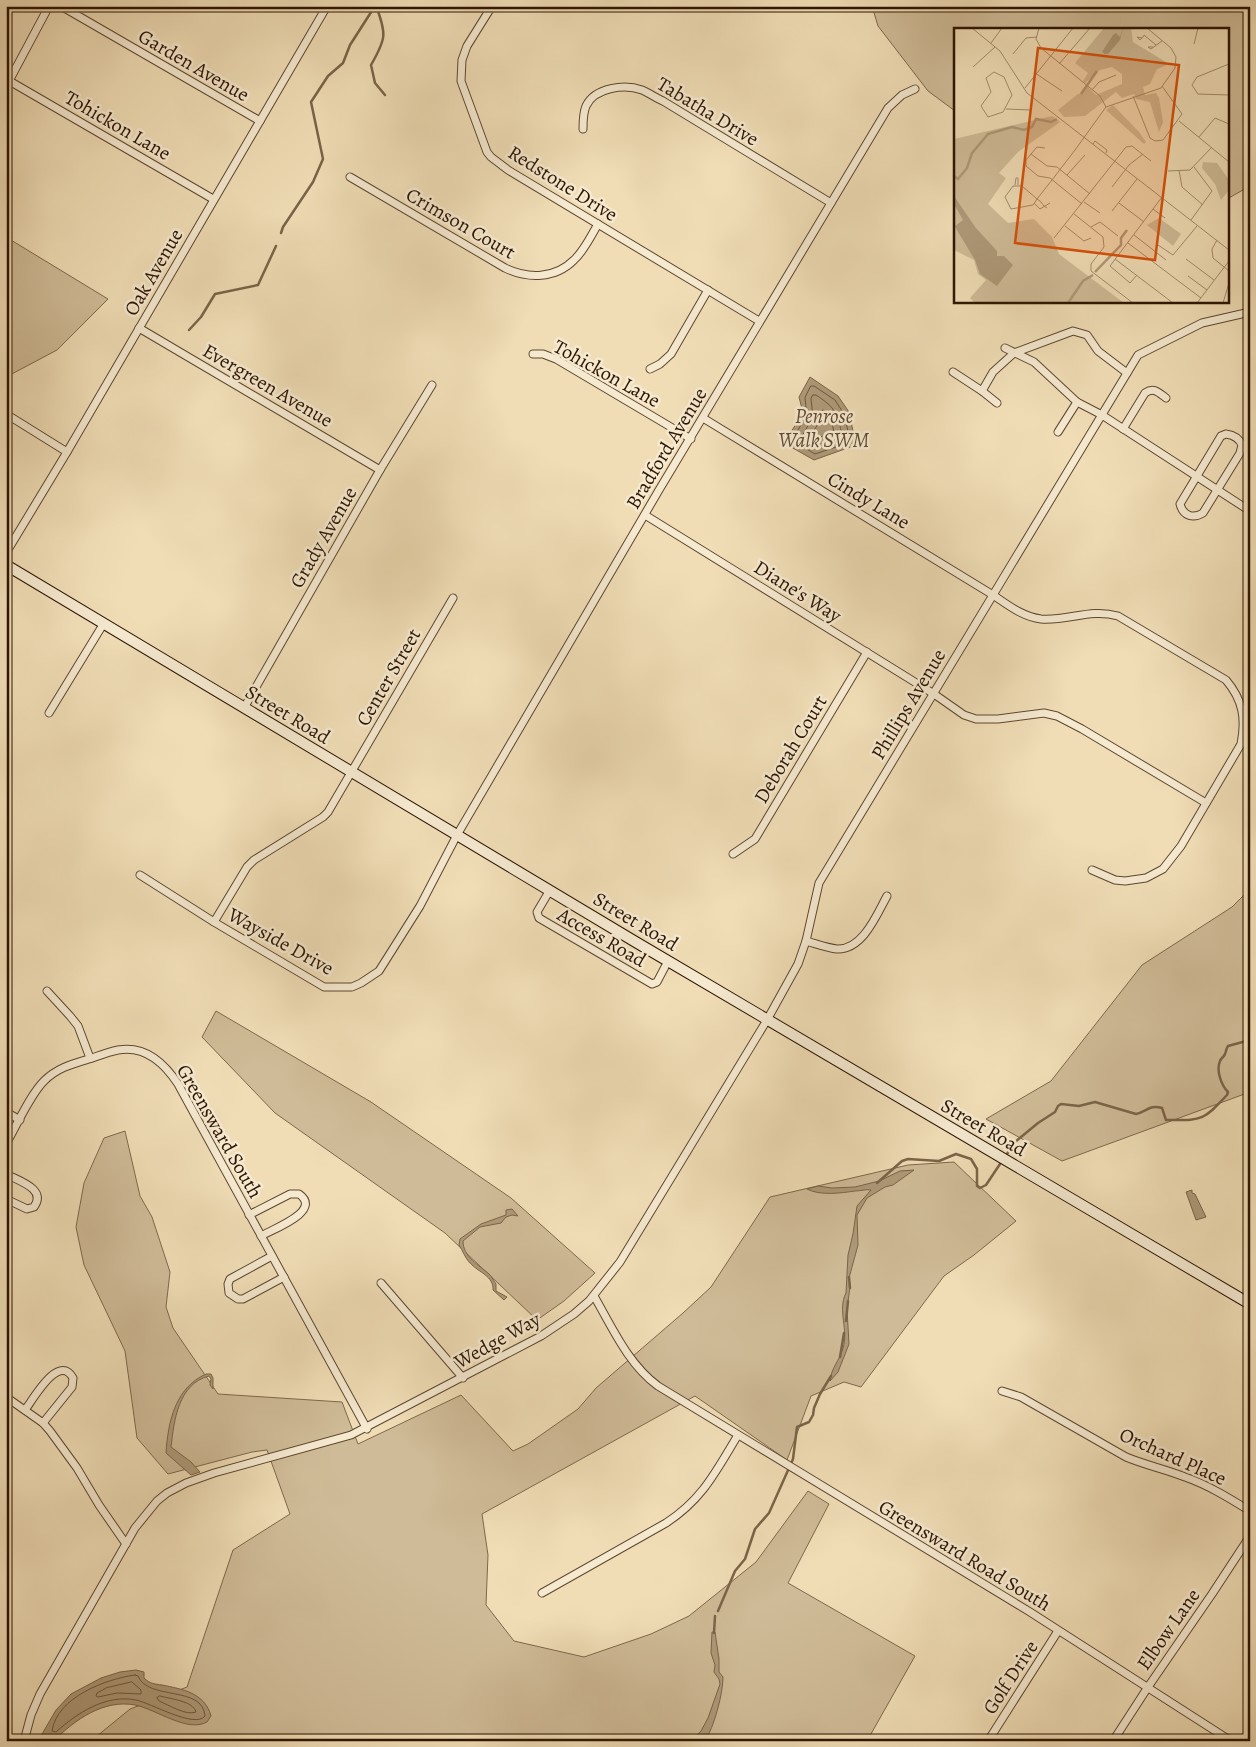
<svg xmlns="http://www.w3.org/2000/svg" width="1256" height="1747" font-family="Alegreya,serif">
	<rect width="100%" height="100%" fill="#f0ddb6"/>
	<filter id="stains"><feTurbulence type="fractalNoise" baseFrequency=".004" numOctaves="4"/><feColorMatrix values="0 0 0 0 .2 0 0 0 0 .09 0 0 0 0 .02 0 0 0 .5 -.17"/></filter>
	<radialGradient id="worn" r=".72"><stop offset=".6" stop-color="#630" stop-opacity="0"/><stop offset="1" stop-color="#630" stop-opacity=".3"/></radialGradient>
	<g fill="#cfbb97" stroke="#7e684c">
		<polygon points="872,6 1250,6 1250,186 1227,199 1227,29 955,29 955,111 928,91 878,26"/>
		<polygon points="6,237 108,299 57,350 8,376 6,375"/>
		<polygon points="1250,889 1250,1092 1062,1161 986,1119 1051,1081 1142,965 1232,907"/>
		<polygon points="216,1011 371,1102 511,1198 595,1273 564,1301 537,1320 445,1233 275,1113 202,1037"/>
		<polygon points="125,1131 140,1196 152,1217 170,1272 166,1307 173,1328 218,1394 342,1402 358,1444 461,1395 513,1451 528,1444 578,1409 596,1388 683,1313 711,1287 770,1197 908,1165 954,1162 1016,1221 974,1255 944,1276 861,1387 844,1382 811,1396 787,1460 695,1396 482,1514 488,1555 486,1605 514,1641 584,1657 651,1634 689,1616 756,1562 808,1491 829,1504 788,1583 915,1656 867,1741 91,1741 130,1709 187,1687 233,1550 290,1514 267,1450 252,1452 168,1474 137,1438 125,1351 84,1265 76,1227 84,1183 104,1138"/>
	</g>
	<g fill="#ae9978" stroke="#7a6448">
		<polygon points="810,377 838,396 849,412 856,445 814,460 784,443 803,413 799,397"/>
		<path d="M914,1170L893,1185L885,1187L867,1198L857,1215L858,1245L849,1278L850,1287L847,1309L849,1344L838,1372L830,1381C831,1368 840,1360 843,1348C849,1330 837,1310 846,1293L848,1255L853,1234L857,1206L871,1190C865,1189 861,1191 855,1191C841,1193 820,1196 807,1189L818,1186L832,1188L855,1187L879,1181L900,1171Z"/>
		<polygon points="1192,1190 1192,1193 1195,1194 1206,1217 1196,1220 1186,1192"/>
		<path d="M512,1209L518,1216L512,1215L506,1217L501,1223L480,1227L463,1241C463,1257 479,1265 489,1274C492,1277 494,1281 496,1284V1291L507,1297L504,1300L493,1290C494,1276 478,1272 470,1263C465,1258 463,1251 459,1245L460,1239L481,1224L506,1215V1210Z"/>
		<path d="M206,1374H211L213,1378V1389L210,1385L211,1379L209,1376C178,1384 174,1421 171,1447L191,1462L200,1472L191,1475L166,1453C168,1422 175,1388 206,1374Z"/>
		<path d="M712,1632H715L719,1659V1672L723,1677C723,1694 714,1727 705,1741H691L701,1731L708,1718L720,1684L719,1679L714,1672L715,1665L711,1653Z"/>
		<path d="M136,1670L144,1672V1678C150,1684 155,1684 162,1685C182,1689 205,1693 211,1716L207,1722C187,1733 156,1709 135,1705C104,1699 74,1720 54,1741H38L56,1710L71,1694L101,1678L120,1672Z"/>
	</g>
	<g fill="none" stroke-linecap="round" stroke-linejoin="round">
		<g stroke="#6e573c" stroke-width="1">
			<polygon points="811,386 814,386 835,400 844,414 850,440 848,443 815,454 792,440 807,415 805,398"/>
			<path d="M813,395H816C836,408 838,414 842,436L841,439L815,448L801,438L813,417L811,399Z"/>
			<polygon points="823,410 826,411 831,419 834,432 815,439 811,435 820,421"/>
			<path d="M135,1675L138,1676C148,1701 203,1685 205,1716C195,1729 151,1703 136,1700C106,1694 77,1713 56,1732L52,1731C57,1697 106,1679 135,1675Z"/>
			<polygon points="132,1682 141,1690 141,1694 117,1693 98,1697 96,1696 97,1693 106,1688"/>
			<path d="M160,1696C171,1699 193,1701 196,1712C186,1716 169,1705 159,1701L157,1698Z"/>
		</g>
		<g stroke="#7a6448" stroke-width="2.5">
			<path d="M376,6C387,34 386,39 371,65L375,83L385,95"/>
			<polyline points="281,233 283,227 313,182 323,159 311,102 328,76 343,63 350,45 375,6"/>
			<polyline points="189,330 201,317 215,294 258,285 276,246"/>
			<path d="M1005,1157L1015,1142L1038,1123L1055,1112L1058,1106L1061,1104L1079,1106L1095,1102L1136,1114C1146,1112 1150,1104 1162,1108L1166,1120C1202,1120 1202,1122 1227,1095L1228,1092C1221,1085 1216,1070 1220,1061C1221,1058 1224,1057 1225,1054C1226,1052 1226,1049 1228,1046L1250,1040"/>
			<polyline points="877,1183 902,1161 908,1159 939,1161 956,1154 971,1159 977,1169 977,1186 980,1188 986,1185 1002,1161"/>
			<polyline points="849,1277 850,1288"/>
			<polyline points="846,1321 848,1301"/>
			<polyline points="840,1357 844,1333"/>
			<polyline points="718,1611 735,1571 745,1559 755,1529 769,1513 793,1459 797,1427 809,1422 813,1415 814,1408 820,1394 831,1376"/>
			<polyline points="714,1633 715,1616"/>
		</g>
		<g stroke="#5e472e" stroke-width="9">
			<g id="minor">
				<polyline points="61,6 260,121"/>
				<polyline points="492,6 467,46 462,60 461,81 487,152 491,157 508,170 759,321"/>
				<polyline points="6,79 213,199"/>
				<polyline points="9,81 49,6"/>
				<path d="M583,129C583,121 583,113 586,106C595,87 625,84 642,90C649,93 656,98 663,101L831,203"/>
				<path d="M350,177L505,268C528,279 555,279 574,260C584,251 591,236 598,224"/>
				<polyline points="139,328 380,470"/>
				<polyline points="1005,348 1034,362 1077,402 1102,415 1250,511"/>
				<polyline points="533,354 543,354 556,359 691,439"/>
				<polyline points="650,369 660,364 671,354 708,290"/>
				<polyline points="953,372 982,391 997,403"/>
				<polyline points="982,391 993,372 1014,353 1073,331 1087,335 1098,351 1127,373"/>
				<polyline points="6,414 67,452"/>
				<path d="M703,418L993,595C1008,605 1023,617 1041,619C1069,621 1090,608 1118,616L1226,680C1243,700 1246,719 1241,744L1181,846L1163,869L1146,878L1125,881L1115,880L1092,870"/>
				<path d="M1123,429L1145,393C1154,387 1158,392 1166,398"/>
				<polyline points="1058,432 1077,402"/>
				<path d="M1226,434C1234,435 1239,438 1242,445L1240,453L1203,513C1193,519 1183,516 1180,504L1218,441L1221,436Z"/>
				<polyline points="645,515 934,694 964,715 976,719 998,719 1044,713 1057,716 1082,729 1206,803"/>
				<polyline points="6,553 67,452 327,6"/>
				<polyline points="244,708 380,470 432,385"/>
				<polyline points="49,713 104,623"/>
				<polyline points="733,854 755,839 867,652"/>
				<polyline points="140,875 214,922 324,987 352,987 361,983 379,971 420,906 457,835 659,490 888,108 902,95 915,89"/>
				<polyline points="550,890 537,912 539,918 652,984 657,982 668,961"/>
				<polyline points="214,922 247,867 254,860 323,817 328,812 453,598"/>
				<path d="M806,941C817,944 827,948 837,949C863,950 877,914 887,896"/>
				<polyline points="47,991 70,1016 78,1026 90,1058"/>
				<polyline points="6,1112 20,1120"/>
				<path d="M6,1144C17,1125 30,1095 44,1081C57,1068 72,1064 89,1059C98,1056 108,1052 118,1050C145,1045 165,1064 178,1084L367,1429"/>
				<path d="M6,1174C19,1181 47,1189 34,1207L27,1209L6,1199"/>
				<path d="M249,1215L290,1194H299C323,1211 273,1229 261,1236"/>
				<polyline points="272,1256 230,1279 228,1284 229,1293 238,1299 243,1299 284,1277"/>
				<polyline points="381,1283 463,1378"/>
				<path d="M594,1296C612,1327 628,1364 658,1386L1030,1612L1231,1741"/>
				<path d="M1002,1391L1021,1397L1126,1457C1145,1465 1165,1469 1185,1477C1208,1485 1229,1498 1250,1511"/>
				<polyline points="6,1397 43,1423 50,1431 77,1468 99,1505 126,1544"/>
				<path d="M25,1410C34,1398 59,1353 73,1378L72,1387L43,1423"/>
				<path d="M542,1593L666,1523C703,1499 716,1471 738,1435"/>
				<polyline points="24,1741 31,1715 40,1694 135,1528 157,1501 167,1493 186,1483 214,1473 351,1435 541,1336 574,1314 589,1301 620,1262 767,1020 798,964 806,941 819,883 1138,355 1202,323 1250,312"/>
				<polyline points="988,1741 1058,1631"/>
				<polyline points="1113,1741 1148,1687 1212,1594 1250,1536"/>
			</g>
		</g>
		<g stroke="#2d1500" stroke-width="12">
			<polyline id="secondary" points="6,565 634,941 1250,1304"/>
		</g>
		<use href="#minor" stroke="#f5e9d0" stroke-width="7"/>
		<use href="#secondary" stroke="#f5e9d0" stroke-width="10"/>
	</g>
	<g text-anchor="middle" stroke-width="5" stroke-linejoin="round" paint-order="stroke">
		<g font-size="20" fill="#2d1500" stroke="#f5e9d0">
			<text transform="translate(194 65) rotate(30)" y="7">Garden Avenue</text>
			<text transform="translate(708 111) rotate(31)" y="7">Tabatha Drive</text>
			<text transform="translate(118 125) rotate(30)" y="7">Tohickon Lane</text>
			<text transform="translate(563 183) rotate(32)" y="7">Redstone Drive</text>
			<text transform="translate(461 223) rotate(30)" y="7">Crimson Court</text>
			<text transform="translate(153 272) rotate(-60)" y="7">Oak Avenue</text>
			<text transform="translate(607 373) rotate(29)" y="7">Tohickon Lane</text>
			<text transform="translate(268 385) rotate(30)" y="7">Evergreen Avenue</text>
			<text transform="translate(666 448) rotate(-59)" y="7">Bradford Avenue</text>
			<text transform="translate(869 500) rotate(31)" y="7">Cindy Lane</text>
			<text transform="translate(323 537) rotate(-60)" y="7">Grady Avenue</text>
			<text transform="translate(798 591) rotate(32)" y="7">Diane's Way</text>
			<text transform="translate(388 677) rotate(-60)" y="7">Center Street</text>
			<text transform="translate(908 704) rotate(-59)" y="7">Phillips Avenue</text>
			<text transform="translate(288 714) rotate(31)" y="7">Street Road</text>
			<text transform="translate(790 749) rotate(-59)" y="7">Deborah Court</text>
			<text transform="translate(636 921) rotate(31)" y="7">Street Road</text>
			<text transform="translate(602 937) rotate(30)" y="7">Access Road</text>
			<text transform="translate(281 941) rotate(29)" y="7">Wayside Drive</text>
			<text transform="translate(984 1127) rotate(30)" y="7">Street Road</text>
			<text transform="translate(220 1131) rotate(60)" y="7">Greensward South</text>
			<text transform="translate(497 1340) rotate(-29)" y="7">Wedge Way</text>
			<text transform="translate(1173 1456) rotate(24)" y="7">Orchard Place</text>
			<text transform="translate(965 1555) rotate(31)" y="7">Greensward Road South</text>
			<text transform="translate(1168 1629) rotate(-55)" y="7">Elbow Lane</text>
			<text transform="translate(1010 1677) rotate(-57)" y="7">Golf Drive</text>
		</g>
		<g font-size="21" font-style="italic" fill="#614a30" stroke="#f5e9d0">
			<text x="824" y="423">Penrose<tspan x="824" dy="24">Walk SWM</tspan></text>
		</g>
	</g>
	<g transform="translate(954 28)">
		<rect width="275" height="275" fill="#f0ddb6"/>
		<path d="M150,0H177L179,14L215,36L203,41L196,56L189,59L191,67L202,65L205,70L209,94L205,104L196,74L182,71L180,66L168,70L162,64L131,88L110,89L104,82L124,66L129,65L133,58L142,67L168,56V46L158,39L146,42L131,55L129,53L134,45L121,35ZM159,77L185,104L192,114L190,116L152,82ZM98,88L106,94L64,124L45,145L52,150L34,176L54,195L80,191L98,209L105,226L170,275H21L16,270L32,252L24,246L20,232L0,222V111ZM249,134L263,135L275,152V162L267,172L261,156L248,140ZM205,190L227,206L219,218L193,197Z" fill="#cfbb97"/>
		<path d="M169,0L166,12L154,26H151L148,24L159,7L162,5L166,9ZM0,168L22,200L43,223V228H50L59,237L43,258L26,246L21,232L4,204L1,198L9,192L0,176Z" fill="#ae9978"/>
		<path fill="none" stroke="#ae9978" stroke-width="2.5" d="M127,66L143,43M0,148L4,151L13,140L18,125L34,106L58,99L70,102L78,99L82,91L97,94L103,91M141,244L167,217V210L173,202M114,275L129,253L139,247"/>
		<path fill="none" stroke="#a28d6d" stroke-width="1" d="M18,0L46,23L73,65L275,222M85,0L82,11L87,20L146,68L152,79M190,7L202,17M188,10L183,9L186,12L189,9L190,7M37,15L48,0M240,16L244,0M199,19H194L197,21L208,13M59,26L72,10L83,9M105,36L136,0M275,36L243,49L238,57L244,66L275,67M19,39L41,19M40,44L50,49L58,67L49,84L34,89L27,78L37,64L32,50ZM81,45L108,63M71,60L119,0M138,62L145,54L162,47M179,68L196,110L201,113L209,112L228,86L208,58M52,81L77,82M225,93L275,134M245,109L261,90L275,96M139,116L141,113L153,122L152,125M91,120L83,119L72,132V138L84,148L96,150L128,176M77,126L93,138L103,139L136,166M225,142L228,159L249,177M214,143L236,142L258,119M113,147L131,127M61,157L62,150H64V157M158,159L175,137L189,126M130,174L146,185M80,175L86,181L96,175M165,175L190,194M93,180L90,178L86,173L83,171L68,158H59L51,169L57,181L79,177L83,171L98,152L121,122L152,79L207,60L221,40L222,29L217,20L193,0M199,181L211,190M158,183L183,151M120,186L149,209L150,219L137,236V243L179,275M237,192L258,163L240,139M111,198L130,213L137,210M137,199L146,194L164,208M180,207L212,232M100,210L172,119L178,118L197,133M263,212L258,221L259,230L275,243M174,215L247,270M204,217L219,227L243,198M161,231L219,275M232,231L260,252M183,247L176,255L156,238L208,169M234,248L253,262M243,275L275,233M269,275L275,255"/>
		<path fill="#d5520b" fill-opacity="0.15" stroke="#d5520b" stroke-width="2.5" d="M84,20L225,37L201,232L61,215Z"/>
		<rect width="275" height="275" fill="none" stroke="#2d1500" stroke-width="2.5"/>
	</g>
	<rect width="1256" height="1747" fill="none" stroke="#f0ddb6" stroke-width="25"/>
	<rect x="8" y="8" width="1241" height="1732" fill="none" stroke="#2d1500" stroke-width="2.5"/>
	<rect x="12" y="12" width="1231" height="1722" fill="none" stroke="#2d1500"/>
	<rect width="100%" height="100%" filter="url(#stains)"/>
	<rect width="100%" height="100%" fill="url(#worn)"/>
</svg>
